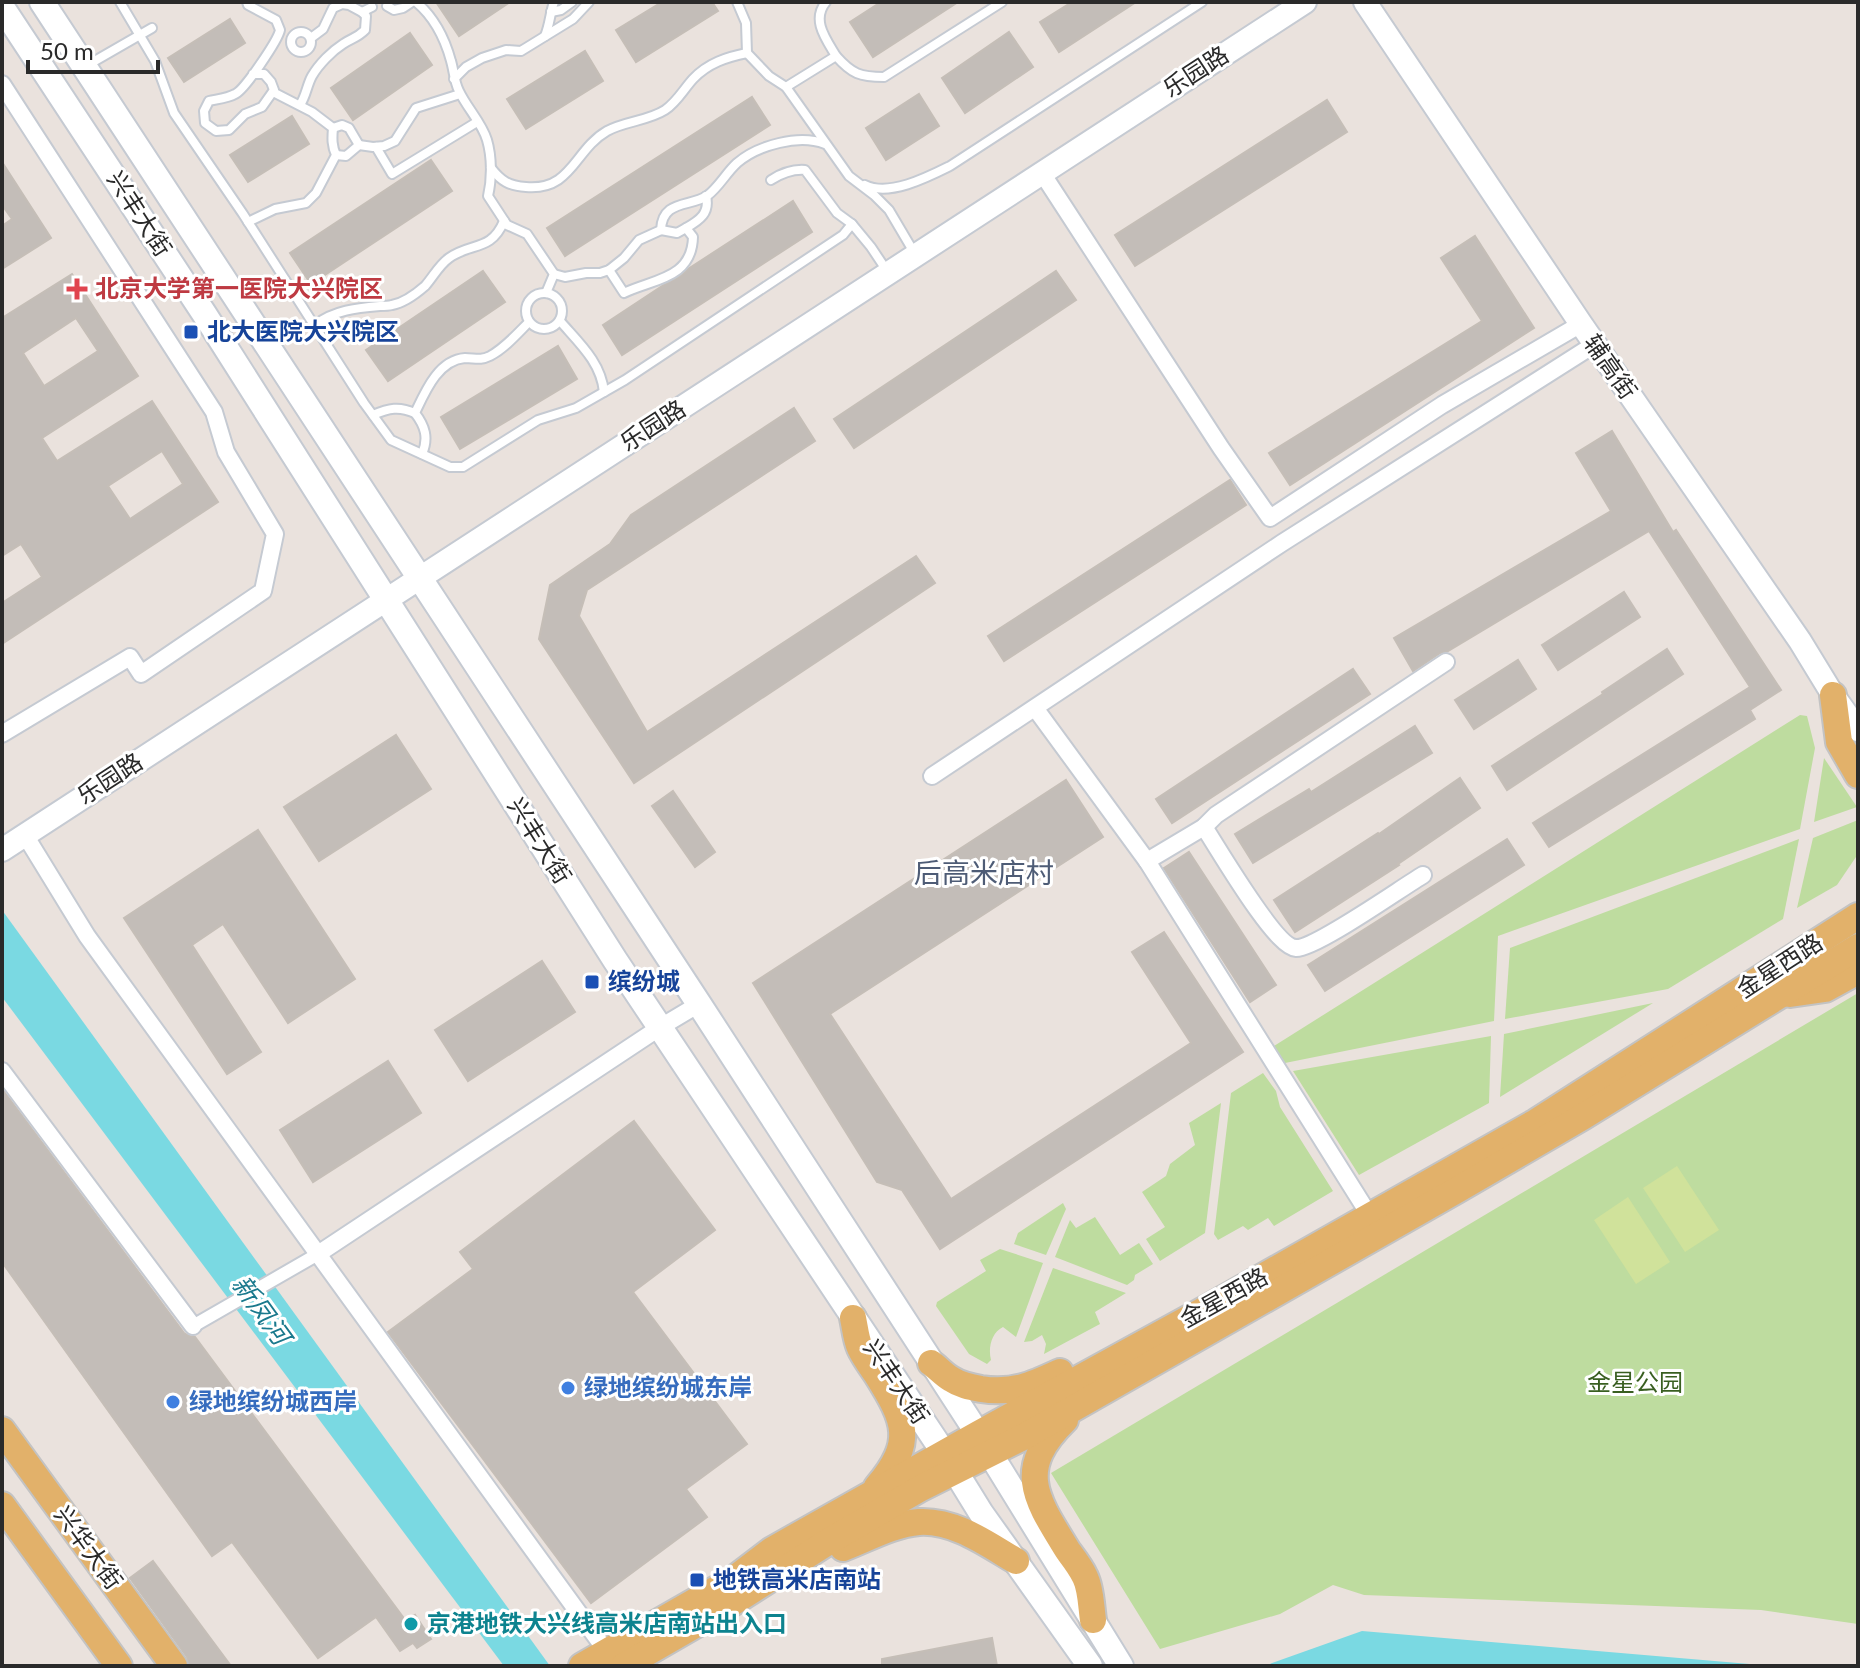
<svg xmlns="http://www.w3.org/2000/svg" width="1860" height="1668" font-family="Lato,'Noto Sans SC',sans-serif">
	<rect width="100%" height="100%" fill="#eae2dd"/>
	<g fill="#bedc9f">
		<polygon points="1800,715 1807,716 1815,748 1800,829 1498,936 1494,1021 1285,1063 1274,1046"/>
		<polygon points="1824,758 1857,807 1814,822"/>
		<polygon points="1858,820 1858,854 1837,885 1797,908 1813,838"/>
		<polygon points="1799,839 1783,919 1668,989 1505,1019 1510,948"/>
		<polygon points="1858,993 1858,1624 1761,1610 1364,1595 1333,1585 1280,1614 1160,1649 1051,1473"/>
		<polygon points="1653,1003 1500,1097 1504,1034"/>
		<polygon points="1491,1036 1489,1103 1359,1175 1293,1071"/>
		<polygon points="1263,1073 1276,1091 1280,1107 1333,1191 1274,1226 1268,1218 1248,1230 1243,1226 1218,1240 1214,1234 1231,1093"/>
		<polygon points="1221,1103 1205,1233 1160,1261 1146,1239 1165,1227 1142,1192 1166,1176 1170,1164 1195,1145 1189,1123"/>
		<polygon points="1063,1203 1066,1209 1046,1255 1014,1244 1018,1233"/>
		<polygon points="1095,1217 1120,1255 1139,1243 1153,1264 1135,1275 1134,1280 1127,1285 1055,1257 1070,1220 1076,1228"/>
		<path d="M1000,1249L1043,1263L1016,1337L1003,1327C991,1333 988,1348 991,1360L987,1364L969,1354L936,1306L937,1302L986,1271L980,1260Z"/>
		<polygon points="1053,1268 1126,1293 1095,1312 1100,1324 1044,1354 1046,1344 1042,1335 1032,1341 1024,1342"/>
	</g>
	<g fill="#d0e29b">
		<polygon points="1677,1166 1719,1230 1685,1252 1643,1188"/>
		<polygon points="1628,1197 1670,1262 1636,1284 1594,1220"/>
	</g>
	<g fill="#7ad9e2">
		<polygon points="2,910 550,1666 504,1666 2,997"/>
		<polygon points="1362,1631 1773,1666 1264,1666"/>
	</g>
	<g fill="#c3bdb8" stroke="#c5beb7" stroke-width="2" fill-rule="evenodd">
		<polygon points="436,2 510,2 459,36"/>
		<polygon points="662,2 712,2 718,11 636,62 616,30"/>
		<polygon points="881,2 958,2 873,57 850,22"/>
		<polygon points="1072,2 1136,2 1059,52 1040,22"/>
		<polygon points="230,19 245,43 184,82 168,58"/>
		<polygon points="1009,32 1033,67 965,113 942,78"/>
		<polygon points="410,33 432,65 353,120 331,88"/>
		<polygon points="585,51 603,81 526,129 507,99"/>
		<polygon points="919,94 939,126 886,160 866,128"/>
		<polygon points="752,97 770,125 565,256 547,228"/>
		<polygon points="1327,100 1347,132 1135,266 1115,235"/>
		<polygon points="292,116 309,144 248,182 230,155"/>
		<polygon points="431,160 452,191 311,284 290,253"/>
		<polygon points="2,162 51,238 2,269 2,226 12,219 2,205"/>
		<polygon points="793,201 812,232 622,355 603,325 662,286 682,275 688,269"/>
		<polygon points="1475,236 1534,328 1290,485 1269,453 1482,321 1441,258"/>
		<polygon points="483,271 505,302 388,381 366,350"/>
		<polygon points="1056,271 1076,300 854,448 834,419"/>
		<path d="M72,274L138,376L42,438L57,461L152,401L218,502L2,644V603L42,577L21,544L2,556V318ZM76,318L98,351L44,386L23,353ZM162,451L183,484L130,519L108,486Z"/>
		<polygon points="558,346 577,379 460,449 441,417"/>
		<polygon points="794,408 815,441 587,590 579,616 647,732 916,556 935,583 634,783 539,639 550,585 610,544 631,515"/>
		<polygon points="1612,431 1673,532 1676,530 1781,690 1750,710 1755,719 1549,847 1533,823 1750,687 1649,531 1448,651 1440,653 1413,671 1394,638 1611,511 1576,453"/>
		<polygon points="1230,480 1246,505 1004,661 988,636"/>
		<polygon points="1624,592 1640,617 1558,670 1542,645"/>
		<polygon points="1667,649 1683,674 1507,790 1492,766 1603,694 1602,692"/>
		<polygon points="1518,660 1536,689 1474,729 1455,700"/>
		<polygon points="1353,669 1370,694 1172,823 1156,799"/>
		<polygon points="1415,726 1432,753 1253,863 1235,834 1309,789 1311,792"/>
		<polygon points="396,735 431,789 319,861 284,807"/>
		<polygon points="1460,778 1480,808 1398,864 1399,865 1295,932 1274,900 1378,833 1379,834"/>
		<polygon points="1066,780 1103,837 830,1014 951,1199 1191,1043 1132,952 1164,932 1243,1052 940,1249 902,1190 877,1182 753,983"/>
		<polygon points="673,791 715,852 695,867 652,806"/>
		<polygon points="258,830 355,979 288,1023 223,924 192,945 261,1052 227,1074 124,918"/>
		<polygon points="1507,839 1524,865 1325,991 1308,965"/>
		<polygon points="1189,852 1276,985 1250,1002 1164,868"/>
		<polygon points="542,961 575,1012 468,1081 435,1030"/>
		<polygon points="388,1061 421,1113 313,1182 280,1130"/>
		<polygon points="2,1089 184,1333 189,1336 195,1337 406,1621 415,1615 431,1639 417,1648 413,1643 400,1651 376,1617 318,1658 232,1542 212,1556 2,1262"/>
		<polygon points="634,1121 715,1230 633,1292 747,1444 686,1489 707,1517 591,1603 388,1332 473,1269 460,1252"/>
		<polygon points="153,1561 231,1666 190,1666 187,1657 130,1578"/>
		<polygon points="992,1638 997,1666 882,1666 882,1659"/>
	</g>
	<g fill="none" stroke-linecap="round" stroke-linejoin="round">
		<g stroke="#c5cad2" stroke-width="12">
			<g id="service">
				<polyline points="120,2 155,61 174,113 243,214 364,403 391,440 450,467 463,467 538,420 576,408 625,380 843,235 852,224"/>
				<path d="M247,2L248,5L276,20L280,30C278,40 244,91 235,94C228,98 218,99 209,101L204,111L205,123L216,131L229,130L245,114L262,107L274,90L271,82L264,74H253"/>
				<path d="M416,2C434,17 445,39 451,61C454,71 454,81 459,91C467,108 482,123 487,140C492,157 492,179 488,196L507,225L527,234L554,274L546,293"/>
				<polyline points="737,2 746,23 747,53 769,76 786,87"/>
				<path d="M826,2C811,20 826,39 836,56"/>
				<polyline points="387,6 394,10 403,8 412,2"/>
				<polyline points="551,12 561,10 572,2"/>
				<circle cx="301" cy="42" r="10"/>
				<path d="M545,36C550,24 550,13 554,2"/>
				<polyline points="311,38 323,29 333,8 342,4 349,5 362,12 372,7"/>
				<polyline points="86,66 152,28"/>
				<polyline points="454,79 466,67 482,58 506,50 521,51 573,19 589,2"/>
				<path d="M300,105C306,96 307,85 312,76C319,64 332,51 343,44C352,38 357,38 365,30L366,16L362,12"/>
				<polyline points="333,128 342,125 349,128 359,145 346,156 336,155"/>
				<polyline points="359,145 373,147 384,146 395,141 416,108 460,94"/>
				<polyline points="376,147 392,174 477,122"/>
				<path d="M491,168C501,181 509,186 526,187C572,191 574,150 607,131C625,121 648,121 665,110C677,102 683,90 693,79C708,63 727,57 747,53"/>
				<path d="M771,180C782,173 792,169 805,170L837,213L852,224L871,247L887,271"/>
				<path d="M865,185C889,197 928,177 950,166L1202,2"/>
				<path d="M248,222L275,209L306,203L316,193L336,155C332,146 332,139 333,128L312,112L273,92"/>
				<polyline points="661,230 677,233 686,228"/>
				<path d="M915,254L889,210L874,195L849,176L786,87L836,56C852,74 860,77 884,77L1002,2"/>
				<path d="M609,270L624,293C653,279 692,279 693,237L686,228C700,220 710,213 706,196"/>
				<path d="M554,274L565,277L586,273H600L609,270L624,258L639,240L661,230C662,200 689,207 707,196C719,187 726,173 737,163C758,145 799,134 825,144"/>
				<circle cx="544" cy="311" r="18"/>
				<path d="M560,321C579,343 601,362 604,392"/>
				<path d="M315,325C334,310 357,308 380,306C384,306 388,306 392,305C403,303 417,293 425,286C433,277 439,265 449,258C471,242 491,252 504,221"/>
				<path d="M373,415C389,408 399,406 415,413"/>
				<path d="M422,454C429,438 425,426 415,413C425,392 438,360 465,358C475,358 480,361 490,356C505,348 517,334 529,322"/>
			</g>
		</g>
		<g stroke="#c5cad2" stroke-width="16">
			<polyline id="pedestrian" points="193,1326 318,1254"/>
		</g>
		<g stroke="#c5cad2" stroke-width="20">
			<g id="minor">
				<polyline points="2,84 214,412 226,452 275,534 263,591 141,674 130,657 2,734"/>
				<polyline points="1042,173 1221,448 1270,518 1442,405 1581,324"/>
				<polyline points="1035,708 1147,861"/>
				<polyline points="932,776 1282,543 1595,344"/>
				<path d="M1204,827C1218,848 1275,947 1296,948C1315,949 1401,888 1423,875"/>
				<polyline points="25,835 87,936 607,1652"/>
				<polyline points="2,1071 193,1326"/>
				<polyline points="1370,1216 1147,861 1204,827 1216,815 1446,662"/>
				<polyline points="318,1254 659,1028 699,1004"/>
			</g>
		</g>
		<g stroke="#c5cad2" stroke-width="26">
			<g id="tertiary">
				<polyline points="1365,2 1581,324 1800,641 1833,695 1858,730"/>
				<polyline points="2,850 1305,2"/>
			</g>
		</g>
		<g stroke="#c5cad2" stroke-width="28">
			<g id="secondary">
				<polyline points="42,2 699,1004 978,1434 1121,1666"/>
				<polyline points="2,7 205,315 615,960 944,1453 981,1513 1090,1666"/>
			</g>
		</g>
		<g stroke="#c3c3c3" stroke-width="30">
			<g id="primary">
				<polyline points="1833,695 1839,742 1858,775"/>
				<polyline points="1790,994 1825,989 1858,971"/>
				<path d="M853,1318C855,1327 856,1339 860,1348C864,1357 871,1366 877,1375C906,1421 915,1442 877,1487"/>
				<path d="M931,1363C938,1368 944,1375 951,1379C960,1385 970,1387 981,1389C1013,1394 1032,1385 1060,1372"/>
				<path d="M1065,1420C1014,1470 1036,1499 1068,1551C1074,1559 1081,1568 1085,1577C1091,1589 1091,1607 1093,1620"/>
				<polyline points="2,1430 174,1666"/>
				<polyline points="2,1505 119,1666"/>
				<path d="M843,1548C867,1539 893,1524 919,1522C955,1520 987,1544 1016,1561"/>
				<polyline points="582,1666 734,1579 772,1550 978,1434 1197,1314 1536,1122 1858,916"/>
				<polyline points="624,1666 721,1610 831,1540 921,1488 1025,1436 1457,1190 1584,1116 1858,947"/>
			</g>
		</g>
		<use href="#service" stroke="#fff" stroke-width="8"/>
		<use href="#pedestrian" stroke="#fff" stroke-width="12"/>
		<use href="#minor" stroke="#fff" stroke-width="16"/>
		<use href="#tertiary" stroke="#fff" stroke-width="22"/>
		<use href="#secondary" stroke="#fff" stroke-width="24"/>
		<use href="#primary" stroke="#e2b16a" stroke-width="26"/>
	</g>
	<path fill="#e0444e" stroke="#fff" stroke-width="3" d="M73 277h8v8h8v8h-8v8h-8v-8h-8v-8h8z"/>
	<g fill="#1a4fb4" stroke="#fff" stroke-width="3">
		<rect x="183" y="324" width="16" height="16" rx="4"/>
		<rect x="584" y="974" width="16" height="16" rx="4"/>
		<rect x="689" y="1572" width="16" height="16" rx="4"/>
	</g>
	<g fill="#3f7fe0" stroke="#fff" stroke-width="3">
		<circle cx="568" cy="1388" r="8"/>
		<circle cx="173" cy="1402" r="8"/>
	</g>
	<circle fill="#0f9aa8" stroke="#fff" stroke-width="3" cx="411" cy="1624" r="8"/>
	<g text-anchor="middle" stroke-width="6" stroke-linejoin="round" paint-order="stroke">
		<g font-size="24" fill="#2a2a2a" stroke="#fff">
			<text transform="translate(1196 72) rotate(-33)" y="8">乐园路</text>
			<text transform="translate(139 214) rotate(57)" y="8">兴丰大街</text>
			<text transform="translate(1610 367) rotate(55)" y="8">辅高街</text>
			<text transform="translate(653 426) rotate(-33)" y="8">乐园路</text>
			<text transform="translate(110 779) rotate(-33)" y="8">乐园路</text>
			<text transform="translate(539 841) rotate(58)" y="8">兴丰大街</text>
			<text transform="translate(1780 966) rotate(-33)" y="8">金星西路</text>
			<text transform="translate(1224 1298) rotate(-29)" y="8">金星西路</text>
			<text transform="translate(896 1382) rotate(56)" y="8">兴丰大街</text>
			<text transform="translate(88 1548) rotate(54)" y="8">兴华大街</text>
		</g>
		<g font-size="24" font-weight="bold" fill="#be3a42" stroke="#fff" text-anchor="start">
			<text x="95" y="297">北京大学第一医院大兴院区</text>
		</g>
		<g font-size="24" font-weight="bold" fill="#164399" stroke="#fff" text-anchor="start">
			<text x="207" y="340">北大医院大兴院区</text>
			<text x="608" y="990">缤纷城</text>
			<text x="713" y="1588">地铁高米店南站</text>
		</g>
		<g font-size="24" fill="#395f21" stroke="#fff">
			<text x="1635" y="1391">金星公园</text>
		</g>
		<g font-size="24" font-weight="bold" fill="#366cbe" stroke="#fff" text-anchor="start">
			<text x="584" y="1396">绿地缤纷城东岸</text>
			<text x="189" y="1410">绿地缤纷城西岸</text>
		</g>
		<g font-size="24" font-weight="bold" fill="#0d838f" stroke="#fff" text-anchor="start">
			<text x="427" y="1632">京港地铁大兴线高米店南站出入口</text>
		</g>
		<g font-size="26" font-style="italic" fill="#1a798d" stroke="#fff">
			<text transform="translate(261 1310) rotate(54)" y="9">新凤河</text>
		</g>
		<g font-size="28" fill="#4e5c76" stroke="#fff">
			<text x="984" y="883">后高米店村</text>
		</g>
	</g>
	<rect width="1860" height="1668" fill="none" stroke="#2a2a2a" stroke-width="8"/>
	<path d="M28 60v12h130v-12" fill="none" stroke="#2a2a2a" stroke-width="4"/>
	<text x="40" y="60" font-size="24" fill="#2a2a2a" stroke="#ffffff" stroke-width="6" paint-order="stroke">50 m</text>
</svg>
